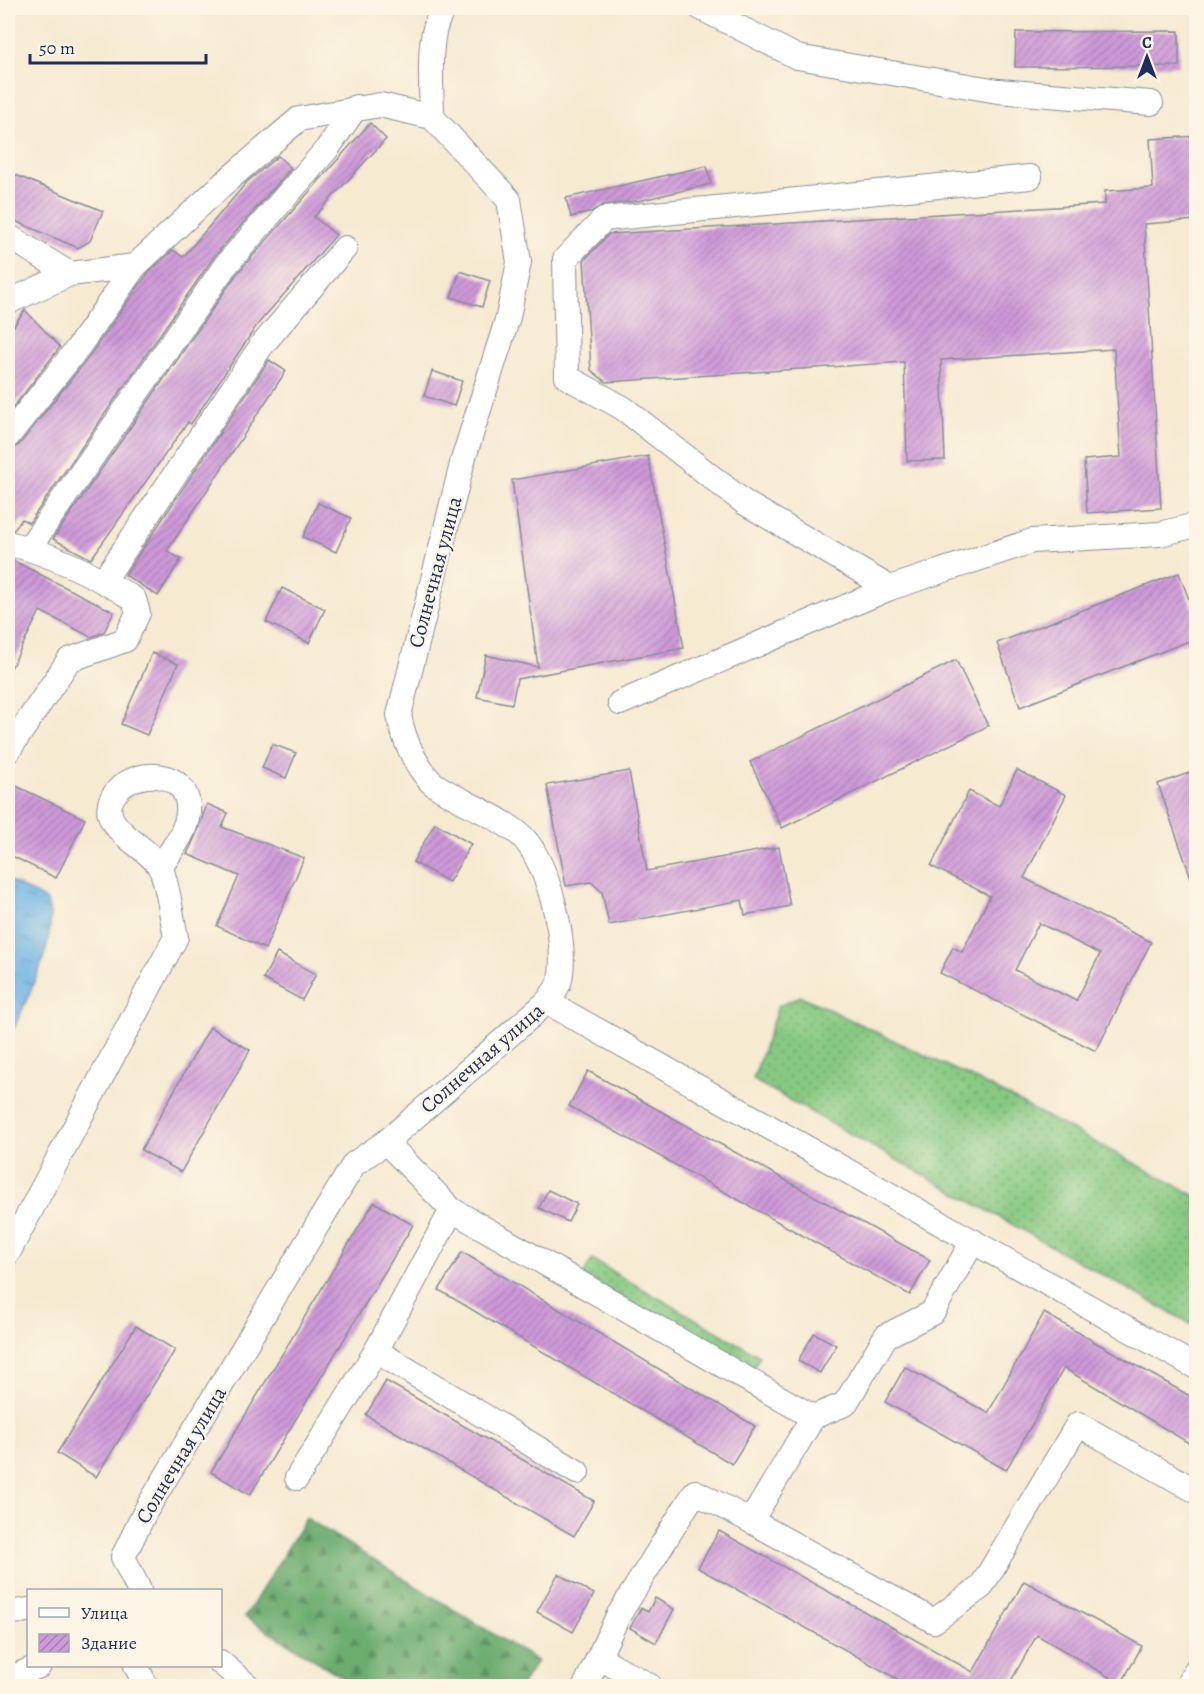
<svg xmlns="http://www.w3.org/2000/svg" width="1204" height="1694" font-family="Alegreya,serif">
	<defs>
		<pattern id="grass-dots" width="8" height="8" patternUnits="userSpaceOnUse" patternTransform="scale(1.5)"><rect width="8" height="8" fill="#87c982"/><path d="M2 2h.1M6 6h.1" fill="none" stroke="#6ea46e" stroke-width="1.8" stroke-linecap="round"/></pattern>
		<pattern id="forest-firs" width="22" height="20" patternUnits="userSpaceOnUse" patternTransform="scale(1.5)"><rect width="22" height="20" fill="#6dad70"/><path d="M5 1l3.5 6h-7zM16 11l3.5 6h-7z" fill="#598d5f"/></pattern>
		<pattern id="water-ripples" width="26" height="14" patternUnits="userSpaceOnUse" patternTransform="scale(1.5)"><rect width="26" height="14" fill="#6fb4e5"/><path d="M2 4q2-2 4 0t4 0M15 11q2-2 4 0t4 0" fill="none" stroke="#5a93bd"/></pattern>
		<pattern id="building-hatch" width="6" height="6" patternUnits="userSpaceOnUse" patternTransform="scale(1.5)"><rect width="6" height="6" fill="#cf9ad9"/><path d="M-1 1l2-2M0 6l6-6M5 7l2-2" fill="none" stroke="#a77eb3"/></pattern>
	</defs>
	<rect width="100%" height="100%" fill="#fcf5e5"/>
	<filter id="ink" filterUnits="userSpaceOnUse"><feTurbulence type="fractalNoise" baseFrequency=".0167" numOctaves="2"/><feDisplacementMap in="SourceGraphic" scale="12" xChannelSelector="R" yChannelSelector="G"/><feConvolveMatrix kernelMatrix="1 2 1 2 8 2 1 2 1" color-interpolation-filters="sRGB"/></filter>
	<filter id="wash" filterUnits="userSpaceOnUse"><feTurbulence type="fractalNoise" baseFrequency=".008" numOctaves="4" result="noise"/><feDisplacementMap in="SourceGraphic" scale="24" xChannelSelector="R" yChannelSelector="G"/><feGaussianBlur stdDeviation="1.35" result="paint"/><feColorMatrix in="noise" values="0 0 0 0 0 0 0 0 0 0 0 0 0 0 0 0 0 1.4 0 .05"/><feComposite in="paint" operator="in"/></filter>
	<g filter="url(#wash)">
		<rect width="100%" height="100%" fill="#f6ead1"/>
		<g fill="url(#grass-dots)" stroke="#517c70" stroke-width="1.5">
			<polygon points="801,996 989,1086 1196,1196 1196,1327 753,1080 778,1006"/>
			<polygon points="592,1260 760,1356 751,1371 583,1275"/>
		</g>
		<polygon fill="url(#forest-firs)" stroke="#446e67" stroke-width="1.5" points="306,1518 537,1661 521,1686 357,1686 245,1617"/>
		<path fill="url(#water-ripples)" stroke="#4572a2" stroke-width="1.5" d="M8,880L46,900C64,936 21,1007 8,1043Z"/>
		<g id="blocks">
			<g fill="url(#building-hatch)" fill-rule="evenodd">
				<polygon points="1179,31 1179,66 1015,67 1016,32"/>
				<polygon points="370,123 386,139 314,217 336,235 257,325 191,424 188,422 91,559 53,539 236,275"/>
				<polygon points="1197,136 1197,220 1144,224 1161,508 1087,513 1084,460 1121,457 1114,349 941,360 945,460 907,461 904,362 606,382 591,370 584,260 609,234 1105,204 1105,191 1153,188 1150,139"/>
				<polygon points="278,156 291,168 213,258 29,523 22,519 14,530 8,529 8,450 19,445 88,358 148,273 173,250 183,257 247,182"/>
				<polygon points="707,166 711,184 638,201 603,205 591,212 571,217 566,198"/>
				<polygon points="8,172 103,211 90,241 78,248 8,218"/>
				<polygon points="460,271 490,281 482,307 451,297"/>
				<polygon points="25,310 60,347 8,414 8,334"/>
				<polygon points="269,360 286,371 167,551 181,559 158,596 125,575"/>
				<polygon points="432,371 462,381 454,406 424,396"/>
				<polygon points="648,456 684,648 517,679 512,704 477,697 486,655 538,667 512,480"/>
				<polygon points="318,503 351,518 336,552 303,537"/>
				<polygon points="8,558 114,612 104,632 91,637 40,611 8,674"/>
				<polygon points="1179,573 1197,621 1197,638 1020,707 997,643"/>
				<polygon points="282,588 325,609 309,643 266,622"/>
				<polygon points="152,653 178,664 147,735 121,724"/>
				<polygon points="956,660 988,726 782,828 750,762"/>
				<polygon points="272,744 296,753 286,778 262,768"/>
				<path d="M1017,770L1066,795L1024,878L1151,942L1096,1051L940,973L953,947L962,952L990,896L931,866L969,791L999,806ZM1039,923L1100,954L1076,1001L1015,970Z"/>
				<polygon points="1197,770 1197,886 1194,886 1158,784"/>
				<polygon points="629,771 647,871 779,847 790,906 745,915 742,900 609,925 602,892 591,882 566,886 547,785"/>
				<polygon points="8,782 85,819 56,878 8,854"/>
				<polygon points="207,804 228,813 222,827 304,858 265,949 217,926 239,876 187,854 196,835"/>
				<polygon points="435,823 471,844 449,882 413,862"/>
				<polygon points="277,953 316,974 302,1000 263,979"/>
				<polygon points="210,1027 250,1050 181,1172 141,1150"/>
				<polygon points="588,1071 930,1260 910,1295 569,1106"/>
				<polygon points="548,1190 577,1204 568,1222 539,1208"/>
				<polygon points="374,1202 413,1225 250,1495 211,1472"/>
				<polygon points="462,1252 755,1426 732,1464 439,1290"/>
				<polygon points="1044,1313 1197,1400 1197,1448 1064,1368 1006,1470 885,1402 905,1367 988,1413"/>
				<polygon points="136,1326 175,1350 96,1477 57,1453"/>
				<polygon points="814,1333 836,1345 820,1373 798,1361"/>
				<polygon points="386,1381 594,1501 574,1536 366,1415"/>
				<polygon points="719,1531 973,1672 1024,1581 1142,1646 1121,1684 1037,1635 1008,1686 910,1686 698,1568"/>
				<polygon points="558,1574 594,1594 573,1632 537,1612"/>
				<polygon points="655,1598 674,1609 656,1643 630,1628 641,1608 648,1612"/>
			</g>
		</g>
	</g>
	<g filter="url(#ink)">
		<use href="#blocks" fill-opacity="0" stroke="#888c98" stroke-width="1.5"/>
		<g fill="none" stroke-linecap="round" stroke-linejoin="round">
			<g stroke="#888c98" stroke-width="26">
				<g id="minor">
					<polyline points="701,8 797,57 998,91 1151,103"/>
					<path d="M432,117C432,87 425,30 445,8"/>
					<polyline points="8,236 70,274"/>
					<polyline points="8,302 70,274 135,266"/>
					<polyline points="8,436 77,349 135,266 223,184 299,119 380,105 432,117"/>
					<path d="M8,543C52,554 95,575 134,599L138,613L125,640L69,660L8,751"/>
					<polyline points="29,548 225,266 327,149 356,107"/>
					<polyline points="104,580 262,345 345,248"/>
					<polyline points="890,588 745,503 623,408 567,377 565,259 604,219 1030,177"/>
					<polyline points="620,703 890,588 1032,541 1160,534 1196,525"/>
					<polyline points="547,1002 1196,1367"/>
					<polyline points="386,1142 452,1210 813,1417"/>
					<polyline points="452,1210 376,1351 577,1472"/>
					<path d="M8,1253L176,937C171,915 169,889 161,869C150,845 88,826 117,791C138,767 186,771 188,806C190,828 172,849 160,868"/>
					<polyline points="297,1478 376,1351"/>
					<polyline points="751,1521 934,1621 981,1587 1078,1424 1196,1491"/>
					<path d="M139,1590L123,1557L145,1512L354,1164L386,1142L547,1002C551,996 557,989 559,983C570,948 547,854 518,833C492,812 458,802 431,782C415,765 403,738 399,715L463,460L508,317L519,262L509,200L432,117"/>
					<polyline points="8,1613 28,1610"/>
					<polyline points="600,1658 650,1686"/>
					<polyline points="220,1662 248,1686"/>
					<polyline points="136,1666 146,1686"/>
					<polyline points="8,1679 39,1666"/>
					<polyline points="585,1686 618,1616 695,1492 751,1521 813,1417 845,1404 886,1336 932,1313 973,1241"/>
					<polyline points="1187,1686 1196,1670"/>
				</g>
			</g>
			<use href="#minor" stroke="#fff" stroke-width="24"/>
		</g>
	</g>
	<g text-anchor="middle" stroke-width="5" stroke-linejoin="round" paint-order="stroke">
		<g font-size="21" fill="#1b2f5e" stroke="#fcf5e5">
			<text transform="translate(435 572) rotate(-75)" y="7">Солнечная улица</text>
			<text transform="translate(482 1058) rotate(-41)" y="7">Солнечная улица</text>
			<text transform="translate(181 1455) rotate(-59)" y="7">Солнечная улица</text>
		</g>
	</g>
	<rect width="1204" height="1694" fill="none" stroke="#fcf5e5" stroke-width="30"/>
	<rect x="27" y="1589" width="195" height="78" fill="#fcf5e5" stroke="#a2a6af" stroke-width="1.5"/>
	<rect x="39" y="1608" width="30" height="9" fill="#ffffff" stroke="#a2a6af" stroke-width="1.5"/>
	<text x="81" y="1619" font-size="18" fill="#1b2f5e">Улица</text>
	<rect x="39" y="1634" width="30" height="18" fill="url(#building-hatch)" stroke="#a2a6af" stroke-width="1.5"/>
	<text x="81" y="1649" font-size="18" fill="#1b2f5e">Здание</text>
	<g transform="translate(1147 57)" stroke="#fcf5e5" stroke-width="4.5" paint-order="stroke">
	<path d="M0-4.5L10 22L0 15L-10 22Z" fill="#1b2f5e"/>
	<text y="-9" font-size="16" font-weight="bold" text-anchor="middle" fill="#1b2f5e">С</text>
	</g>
	<path d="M30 54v9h176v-9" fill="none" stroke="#1b2f5e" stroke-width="3"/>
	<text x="39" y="54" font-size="18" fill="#1b2f5e" stroke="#fcf5e5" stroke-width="4.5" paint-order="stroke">50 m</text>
</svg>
